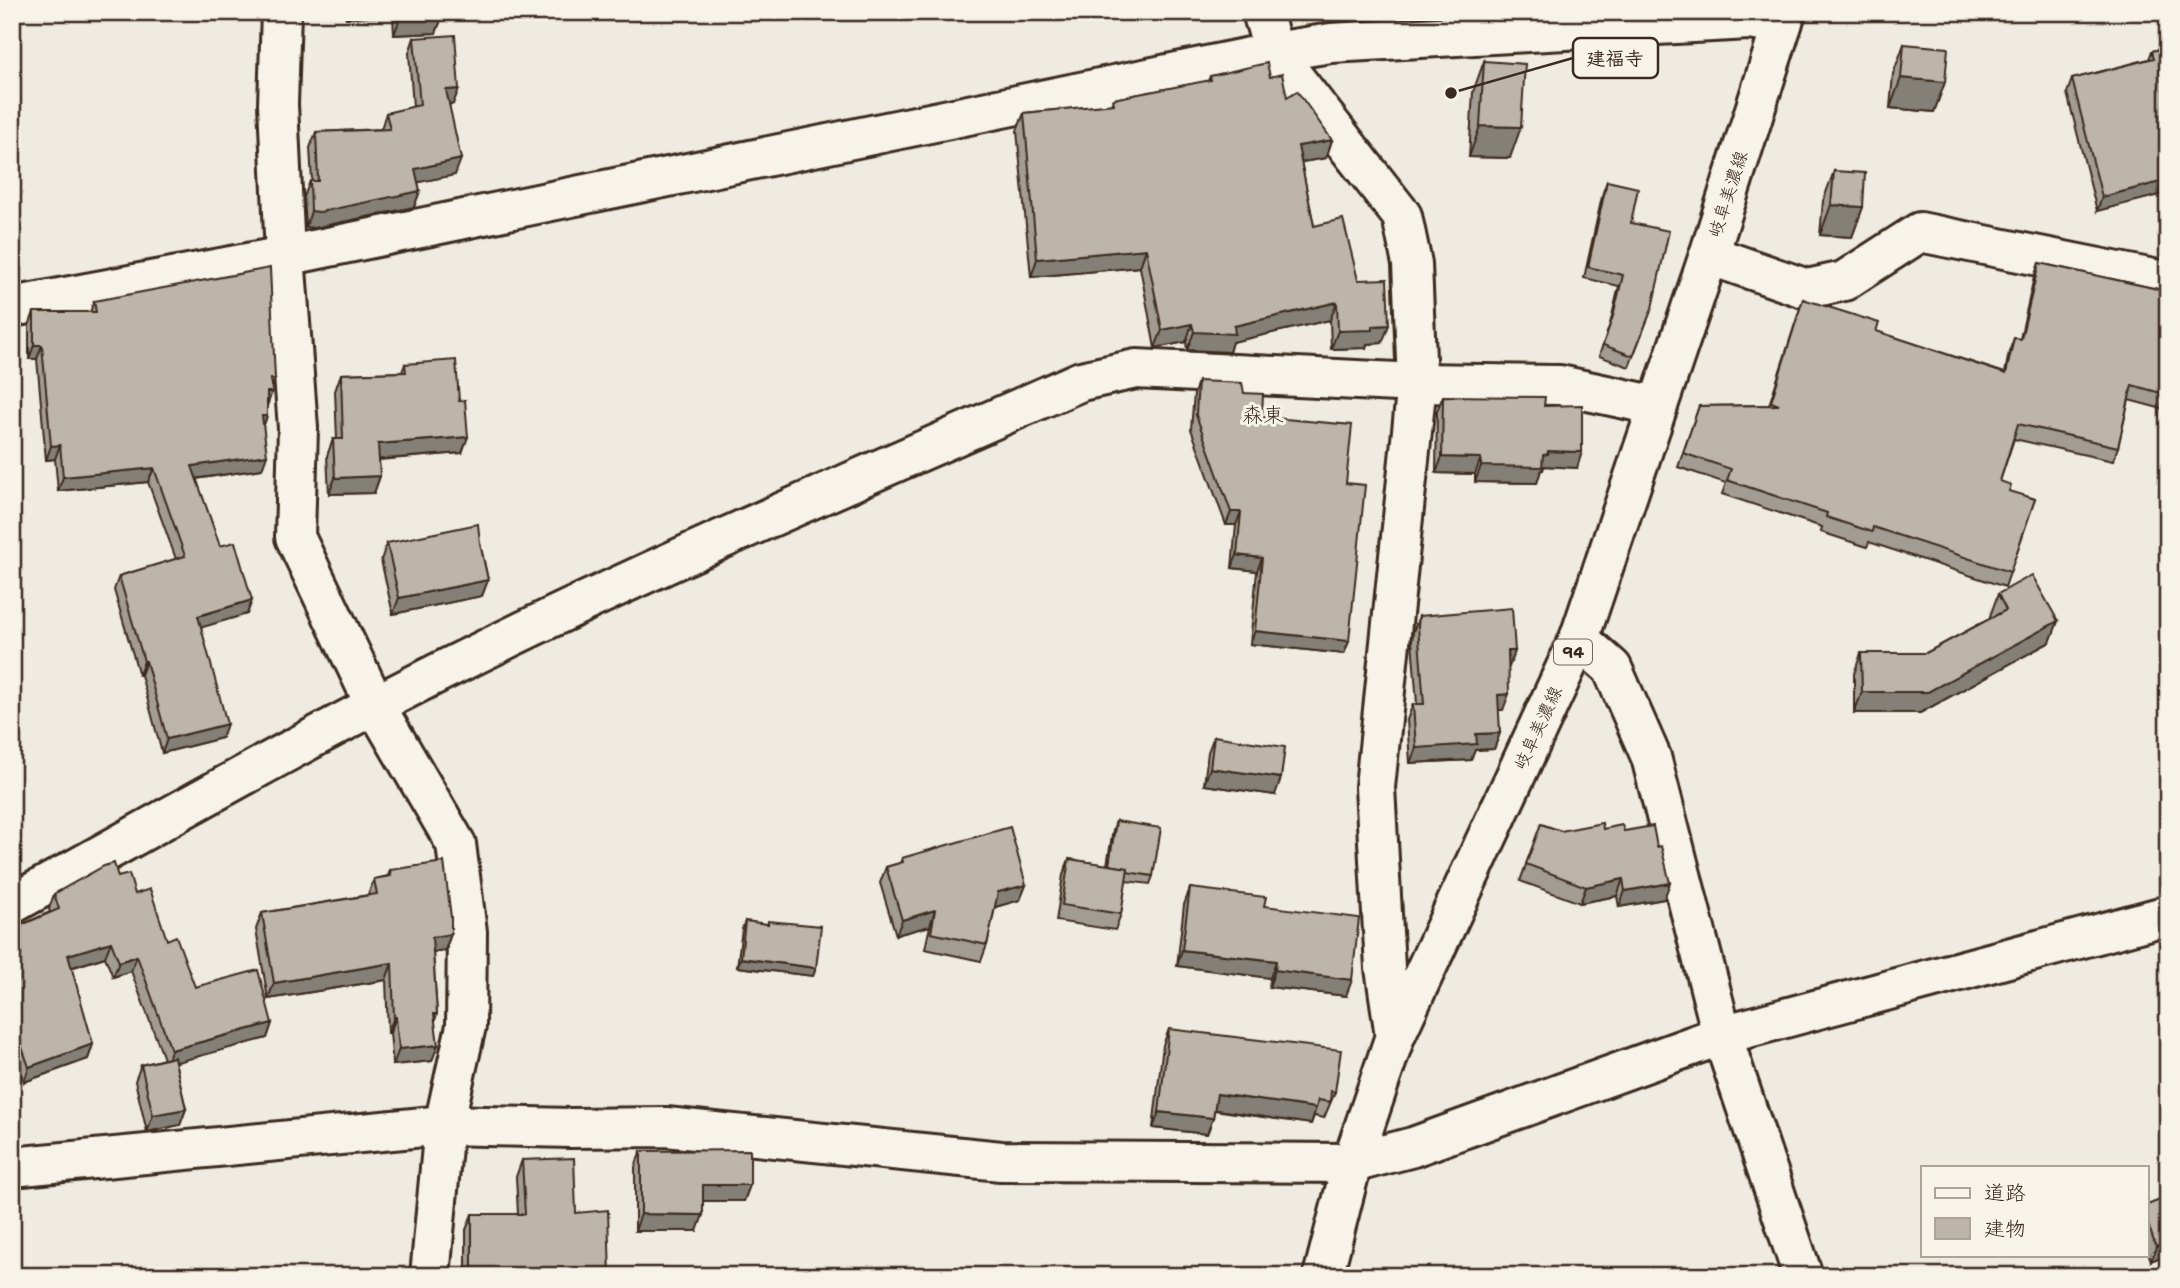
<svg xmlns="http://www.w3.org/2000/svg" width="2180" height="1288" font-family="'Shantell Sans','Klee One',sans-serif">
	<rect width="100%" height="100%" fill="#efebe0"/>
	<filter id="ink" filterUnits="userSpaceOnUse"><feTurbulence type="fractalNoise" baseFrequency=".0143" numOctaves="2"/><feDisplacementMap in="SourceGraphic" scale="14" xChannelSelector="R" yChannelSelector="G"/><feConvolveMatrix kernelMatrix="1 2 1 2 8 2 1 2 1" color-interpolation-filters="sRGB"/></filter>
	<g filter="url(#ink)">
		<g fill="none" stroke-linecap="round" stroke-linejoin="round">
			<g stroke="#3b2a1e" stroke-width="44">
				<g id="minor">
					<polyline points="281,12 278,104 285,256 298,428 295,537 375,705 456,844 467,932 466,1026 444,1125 430,1276"/>
					<polyline points="1262,12 1274,52 1402,216 1412,264 1417,383 1375,787 1385,968 1395,1036"/>
					<polyline points="1709,255 1807,289 1844,281 1920,232 2168,282"/>
					<polyline points="12,307 285,256 1274,52 1331,43 1749,20 1782,25"/>
					<polyline points="1579,639 1612,668 1651,757 1722,1035 1803,1276"/>
					<path d="M12,904C161,822 308,737 460,662C663,561 873,473 1081,381L1136,369L1417,383L1560,385L1658,406"/>
					<polyline points="12,1167 444,1125 570,1128 666,1127 1001,1161 1352,1163 1413,1147 1722,1035 2168,915"/>
				</g>
			</g>
			<g stroke="#3b2a1e" stroke-width="44">
				<polyline id="primary" points="1323,1276 1352,1163 1395,1036 1579,639 1709,255 1786,12"/>
			</g>
			<use href="#minor" stroke="#f7f3e8" stroke-width="38"/>
			<use href="#primary" stroke="#f7f3e8" stroke-width="38"/>
		</g>
		<g fill="#a39c92" stroke="#3b2a1e" stroke-width="2">
			<polygon points="345,12 442,12 442,17 436,33 394,35 393,16 346,18"/>
			<polygon points="414,38 453,104 449,105 455,175 418,182 420,191 414,207 314,228 306,227 304,197 310,181 312,181 310,148 316,132 381,129 386,113 413,107 409,53"/>
			<polygon points="1904,44 1945,82 1934,112 1890,108 1893,74"/>
			<polygon points="2168,47 2097,211 2067,93 2072,79 2149,59 2152,51"/>
			<polygon points="1484,61 1510,158 1469,157 1473,92"/>
			<polygon points="1210,76 1270,77 1287,97 1332,140 1326,158 1301,162 1314,226 1358,280 1382,343 1367,344 1366,348 1331,349 1330,320 1232,342 1229,352 1187,350 1186,342 1155,348 1140,267 1031,277 1017,131 1024,113 1111,105 1113,99 1208,81"/>
			<polygon points="1834,171 1863,207 1852,237 1820,235 1823,201"/>
			<polygon points="1607,181 1631,223 1652,308 1629,367 1599,356 1610,324 1619,286 1584,278 1603,192"/>
			<polygon points="2039,263 2167,291 2168,289 2168,405 2166,410 2129,400 2118,447 2113,461 2014,439 2000,481 2009,491 2035,499 2005,587 1869,542 1867,547 1821,532 1822,527 1722,494 1726,483 1678,467 1699,406 1769,405 1803,299 1876,331 2005,373 2009,352 2014,338 2020,339 2034,277"/>
			<polygon points="94,301 271,388 267,405 267,416 263,427 262,469 196,479 220,546 252,600 247,614 201,627 222,738 162,753 141,675 139,675 114,590 119,576 176,559 148,482 58,491 55,459 46,460 37,359 29,359 29,326 34,312 90,312"/>
			<polygon points="405,364 462,453 379,460 380,476 374,493 329,494 327,456 333,439 337,439 335,391 341,374 402,372"/>
			<polygon points="1198,381 1244,393 1262,417 1346,483 1349,641 1344,654 1250,644 1257,571 1232,568 1236,525 1226,525 1191,429 1194,394"/>
			<polygon points="1443,396 1544,406 1577,468 1544,466 1543,470 1541,470 1537,483 1475,482 1475,474 1436,473 1437,411"/>
			<polygon points="387,543 480,543 488,580 482,596 393,614 381,560"/>
			<polygon points="1998,594 2058,621 2050,642 1920,713 1854,713 1854,674 1861,653 1926,653 1991,618 1990,616"/>
			<polygon points="1419,616 1515,651 1508,667 1503,710 1498,710 1500,733 1494,749 1475,750 1471,760 1410,763 1407,720 1413,704 1417,704 1412,641 1413,632"/>
			<polygon points="1214,736 1275,795 1204,785 1208,752"/>
			<polygon points="1116,821 1153,876 1150,884 1126,881 1121,914 1115,930 1056,921 1063,875 1069,859 1107,865 1113,830"/>
			<polygon points="1541,824 1561,831 1603,829 1624,831 1664,899 1619,907 1617,896 1580,903 1520,881"/>
			<polygon points="902,858 1026,885 1020,900 995,907 987,945 981,961 925,949 930,926 896,935 880,883 886,867 900,863"/>
			<polygon points="390,870 451,934 445,950 433,952 437,1014 435,1020 432,1061 393,1065 390,1033 388,1033 386,980 268,999 256,929 262,913 368,895 374,879 388,876"/>
			<polygon points="118,877 135,894 167,940 195,987 272,1023 267,1038 175,1062 186,1109 180,1125 147,1132 135,1081 141,1065 164,1059 131,971 113,977 105,957 71,968 93,1044 88,1059 24,1082 12,1049 12,929 50,912 49,909 54,894"/>
			<polygon points="1190,888 1264,906 1346,996 1269,987 1270,978 1177,966 1184,905"/>
			<polygon points="745,921 816,968 813,976 737,967 742,929"/>
			<polygon points="1169,1029 1335,1092 1324,1118 1314,1116 1311,1124 1214,1110 1213,1118 1207,1134 1153,1128 1163,1045"/>
			<polygon points="641,1151 750,1185 744,1201 703,1201 697,1231 635,1231 635,1167"/>
			<polygon points="522,1160 576,1213 610,1276 466,1276 466,1230 472,1214 518,1214 516,1177"/>
			<polygon points="2147,1205 2168,1254 2151,1261 2147,1249"/>
		</g>
		<g fill="#847f77" stroke="#3b2a1e" stroke-width="2">
			<polygon points="348,12 394,12 393,16 346,18"/>
			<polygon points="442,17 436,33 394,35 400,18"/>
			<polygon points="1901,78 1945,82 1934,112 1890,108"/>
			<polygon points="459,89 453,104 440,106 446,90"/>
			<polygon points="1480,126 1521,127 1510,158 1469,157"/>
			<polygon points="1332,140 1326,158 1291,164 1298,146"/>
			<polygon points="461,159 455,175 410,184 415,169"/>
			<polygon points="2168,180 2168,193 2097,211 2102,197"/>
			<polygon points="420,191 414,207 314,228 306,227 311,211"/>
			<polygon points="1831,205 1863,207 1852,237 1820,235"/>
			<polygon points="1146,249 1140,267 1031,277 1037,259"/>
			<polygon points="1337,302 1330,320 1232,342 1229,352 1187,350 1194,332 1234,326"/>
			<polygon points="1192,324 1186,342 1155,348 1162,330"/>
			<polygon points="1389,325 1382,343 1367,344 1366,348 1331,349 1338,331 1372,326"/>
			<polygon points="34,345 42,345 37,359 29,359"/>
			<polygon points="271,379 275,379 270,392 272,392 267,406 262,406"/>
			<polygon points="262,416 267,416 262,430"/>
			<polygon points="468,437 462,453 372,460 378,444"/>
			<polygon points="60,445 55,459 46,460 51,446"/>
			<polygon points="1548,451 1582,452 1577,468 1544,466 1543,470 1541,470 1537,483 1475,482 1481,466"/>
			<polygon points="267,455 262,469 187,480 192,466"/>
			<polygon points="1442,457 1481,458 1475,474 1436,473"/>
			<polygon points="154,468 148,482 58,491 63,477"/>
			<polygon points="380,476 374,493 329,494 335,478"/>
			<polygon points="1231,512 1241,512 1236,525 1226,525"/>
			<polygon points="1237,555 1262,558 1257,571 1232,568"/>
			<polygon points="488,580 482,596 393,614 399,598"/>
			<polygon points="252,600 247,614 193,630 198,616"/>
			<polygon points="2058,621 2050,642 1920,713 1854,713 1862,692"/>
			<polygon points="1255,631 1349,641 1344,654 1250,644"/>
			<polygon points="1508,651 1515,651 1509,667 1502,667"/>
			<polygon points="144,661 146,661 141,675 139,675"/>
			<polygon points="1509,694 1503,710 1492,710 1498,695"/>
			<polygon points="227,724 222,738 162,753 167,739"/>
			<polygon points="1500,733 1494,749 1475,750 1471,760 1410,763 1416,748 1476,734"/>
			<polygon points="1210,768 1281,778 1275,795 1204,785"/>
			<polygon points="1623,879 1617,896 1580,903 1586,887"/>
			<polygon points="1670,883 1664,899 1619,907 1625,891"/>
			<polygon points="1026,885 1020,900 992,908 998,892"/>
			<polygon points="935,910 930,926 896,935 902,920"/>
			<polygon points="451,934 445,950 426,953 432,937"/>
			<polygon points="111,942 105,957 63,970 68,955"/>
			<polygon points="1182,950 1276,961 1270,978 1177,966"/>
			<polygon points="137,956 131,971 113,977 119,962"/>
			<polygon points="741,958 816,968 813,976 737,967"/>
			<polygon points="392,963 386,980 268,999 274,983"/>
			<polygon points="1275,970 1352,980 1346,996 1269,987"/>
			<polygon points="394,1017 396,1017 390,1033 388,1033"/>
			<polygon points="272,1023 267,1038 166,1065 171,1050"/>
			<polygon points="93,1044 88,1059 24,1082 29,1067"/>
			<polygon points="438,1045 432,1061 393,1065 399,1049"/>
			<polygon points="1217,1094 1316,1108 1311,1124 1211,1109"/>
			<polygon points="186,1109 180,1125 147,1132 153,1115"/>
			<polygon points="1159,1112 1213,1118 1207,1134 1153,1128"/>
			<polygon points="703,1185 750,1185 744,1201 697,1201"/>
			<polygon points="641,1214 703,1215 697,1231 635,1231"/>
			<polygon points="2168,1242 2168,1254 2151,1261 2156,1247"/>
		</g>
		<g fill="#bdb5aa" stroke="#3b2a1e" stroke-width="2">
			<polygon points="400,12 442,12 442,17 400,18"/>
			<polygon points="455,35 459,89 446,90 461,159 415,169 420,191 320,212 311,211 310,181 318,181 316,132 390,129 386,113 420,105 414,38"/>
			<polygon points="1904,44 1948,48 1945,82 1901,78"/>
			<polygon points="2168,47 2168,180 2102,197 2072,79 2154,58 2152,51"/>
			<polygon points="1484,61 1525,64 1521,127 1480,126"/>
			<polygon points="1267,63 1270,77 1282,74 1287,97 1297,91 1332,140 1298,146 1314,226 1343,219 1358,280 1387,279 1389,325 1372,326 1372,330 1338,331 1337,302 1234,326 1235,334 1194,332 1192,324 1162,330 1146,249 1037,259 1024,113 1114,104 1113,99 1211,80 1210,76"/>
			<polygon points="1834,171 1865,173 1863,207 1831,205"/>
			<polygon points="1607,181 1638,188 1631,223 1669,231 1652,308 1633,356 1603,345 1614,313 1623,275 1588,267"/>
			<polygon points="2039,263 2167,291 2168,289 2168,395 2132,385 2118,447 2018,424 2000,481 2011,485 2009,491 2035,499 2010,572 1873,527 1872,532 1826,517 1827,513 1727,480 1731,469 1683,453 1699,406 1779,405 1771,402 1803,299 1879,323 1876,331 2006,374 2014,338 2021,339"/>
			<polygon points="270,268 275,379 271,379 272,392 267,392 267,416 262,416 267,455 192,466 220,546 235,542 252,600 198,616 227,724 167,739 146,661 144,661 119,576 185,556 154,468 63,477 60,445 51,446 42,345 34,345 34,312 96,312 94,301"/>
			<polygon points="456,360 459,401 465,400 468,437 378,444 380,476 335,478 333,439 343,439 341,374 406,372 405,364"/>
			<polygon points="1198,381 1242,383 1244,393 1263,394 1262,417 1352,425 1346,483 1365,485 1349,641 1255,631 1262,558 1237,555 1241,512 1231,512 1196,415"/>
			<polygon points="1443,396 1545,397 1544,406 1582,405 1582,452 1548,451 1548,454 1543,455 1542,467 1481,466 1481,458 1442,457"/>
			<polygon points="478,524 480,543 488,580 399,598 387,543"/>
			<polygon points="2032,575 2058,621 1928,692 1862,692 1861,653 1926,653 2006,610 1998,594"/>
			<polygon points="1512,608 1515,651 1508,651 1509,694 1498,695 1500,733 1476,734 1477,744 1416,748 1413,704 1424,704 1418,626 1419,616"/>
			<polygon points="1214,736 1285,747 1281,778 1210,768"/>
			<polygon points="1116,821 1161,828 1153,876 1127,872 1128,868 1109,865"/>
			<polygon points="1602,823 1603,829 1622,825 1624,831 1653,826 1657,847 1661,846 1670,883 1625,891 1623,879 1586,887 1526,864 1541,824 1561,831"/>
			<polygon points="1010,827 1026,885 998,892 987,945 931,933 935,910 902,920 886,867 903,862 902,858"/>
			<polygon points="1069,859 1128,868 1121,914 1062,905"/>
			<polygon points="444,862 451,917 451,934 432,937 437,1014 434,1014 438,1045 399,1049 396,1017 394,1017 392,963 274,983 262,913 377,894 374,879 391,876 390,870"/>
			<polygon points="114,863 118,877 129,874 135,894 150,889 167,940 176,936 195,987 258,970 272,1023 171,1050 137,956 119,962 111,942 68,955 93,1044 29,1067 12,1019 12,929 59,909 54,894 104,866"/>
			<polygon points="1190,888 1266,897 1264,906 1359,918 1352,980 1275,970 1276,961 1182,950"/>
			<polygon points="745,921 768,924 768,921 821,926 816,968 741,958"/>
			<polygon points="1169,1029 1341,1050 1335,1092 1331,1091 1330,1102 1318,1100 1316,1108 1217,1094 1213,1118 1159,1112"/>
			<polygon points="174,1057 186,1109 153,1115 141,1065"/>
			<polygon points="750,1150 750,1185 703,1185 703,1215 641,1214 641,1151"/>
			<polygon points="574,1158 576,1213 608,1210 610,1276 472,1276 472,1214 525,1214 522,1160"/>
			<polygon points="2168,1197 2168,1242 2156,1247 2147,1221 2147,1205"/>
		</g>
	</g>
	<g text-anchor="middle" stroke-width="6" stroke-linejoin="round" paint-order="stroke">
		<rect fill="#f7f3e8" stroke="#73665b" stroke-width="2" x="1554" y="639.5" width="38" height="25" rx="5"/>
		<g font-size="16" font-weight="bold" fill="#3b2a1e">
			<text x="1573" y="658">94</text>
		</g>
		<g font-size="18" fill="#3b2a1e" stroke="#f7f3e8">
			<text transform="translate(1728 194) rotate(-72)" y="6">岐阜美濃線</text>
			<text transform="translate(1538 728) rotate(-65)" y="6">岐阜美濃線</text>
		</g>
		<g font-size="21" fill="#3b2a1e" stroke="#f7f3e8">
			<text x="1263" y="422">森東</text>
		</g>
	</g>
	<path fill="none" stroke="#3b2a1e" stroke-width="2.5" d="M1451 93L1573 58"/>
	<circle fill="#3b2a1e" stroke="#f7f3e8" stroke-width="2.5" cx="1451" cy="93" r="7"/>
	<rect fill="#f7f3e8" stroke="#3b2a1e" stroke-width="2.5" x="1573" y="38" width="85" height="40" rx="7"/>
	<g font-size="19" text-anchor="middle" font-weight="bold" fill="#3b2a1e">
		<text x="1615" y="65">建福寺</text>
	</g>
	<rect width="2180" height="1288" fill="none" stroke="#f7f3e8" stroke-width="42"/>
	<rect x="21" y="21" width="2138" height="1246" fill="none" stroke="#3b2a1e" stroke-width="2.5" filter="url(#ink)"/>
	<rect x="1921" y="1166" width="228" height="91" fill="#f7f3e8" stroke="#aca397" stroke-width="2"/>
	<rect x="1935" y="1188" width="35" height="10" fill="#f7f3e8" stroke="#aca397" stroke-width="2"/>
	<text x="1984" y="1200" font-size="21" fill="#3b2a1e">道路</text>
	<rect x="1935" y="1218" width="35" height="21" fill="#bdb5aa" stroke="#aca397" stroke-width="2"/>
	<text x="1984" y="1236" font-size="21" fill="#3b2a1e">建物</text>
</svg>
